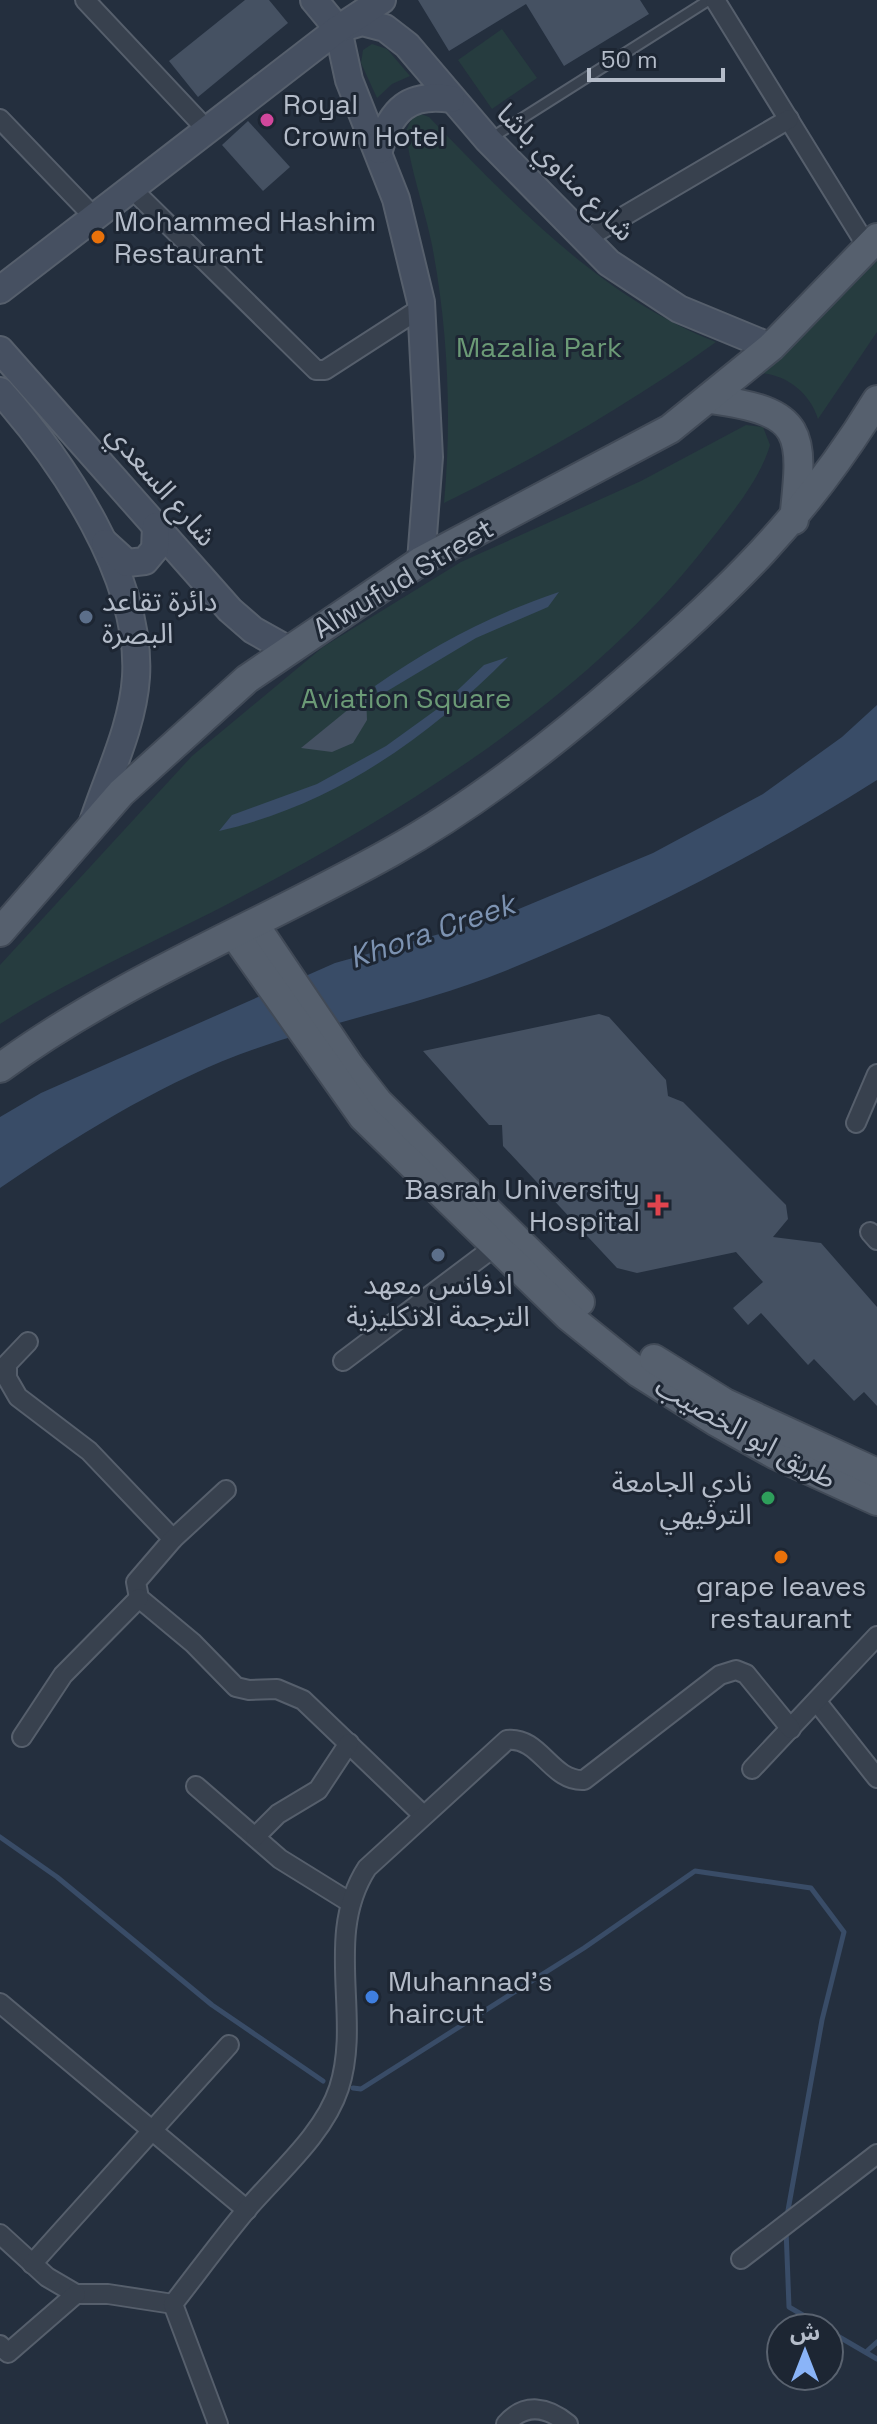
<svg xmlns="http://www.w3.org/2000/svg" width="877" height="2424" font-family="'Space Grotesk','Noto Sans Arabic',sans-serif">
	<rect width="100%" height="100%" fill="#242f3e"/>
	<g fill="#263c3f">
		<polygon points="502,29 537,78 492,109 458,60"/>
		<polygon points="372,44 387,49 410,76 392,84 377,98 361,63 363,50"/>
		<path d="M421,114L429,117C514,205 601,297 716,342C630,404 538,457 444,503C452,418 448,329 432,245C425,209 409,166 406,131L413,116Z"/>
		<path d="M877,261V332L818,419C810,392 784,372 755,373L811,326Z"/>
		<path d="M746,425L763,427L770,445C759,483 726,520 702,551C586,697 404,812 241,897C160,940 77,975 0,1024V965L192,756L323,647L461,562L641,481Z"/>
	</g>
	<g fill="#394c67">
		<path d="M559,592L548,607L476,638L379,696L375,686C432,646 493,614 559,592Z"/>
		<path d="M508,657C428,738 333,805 219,831L232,815L317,784L386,746L440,707L484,665Z"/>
		<path d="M877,705V780C758,855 635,918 505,971C419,1006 325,1022 238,1055C153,1088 75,1137 0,1188V1117L41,1093L335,963L497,918L653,853L763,794L842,737Z"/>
	</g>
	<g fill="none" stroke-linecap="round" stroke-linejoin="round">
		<g stroke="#394c67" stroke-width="5">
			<polyline points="0,1837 57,1877 212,2005 323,2081"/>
			<polyline points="353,2088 361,2089 584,1948 695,1871 811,1888 844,1932 822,2020 787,2216"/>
			<polyline points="786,2229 789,2307 825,2328"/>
			<polyline points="829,2331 877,2359"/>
			<polyline points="866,2352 877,2342"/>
		</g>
	</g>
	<g fill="#455162">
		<polygon points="245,0 269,0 288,23 198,97 169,61"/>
		<polygon points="418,0 640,0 649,14 564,66 526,4 449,51"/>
		<polygon points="248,121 290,167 263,191 222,145"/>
		<polygon points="366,695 367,720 353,743 332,752 301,748"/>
		<polygon points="599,1014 609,1017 666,1080 668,1096 683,1102 786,1205 788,1219 773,1237 821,1243 877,1307 877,1406 864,1392 854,1401 814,1359 808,1365 761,1313 748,1325 733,1308 763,1282 736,1252 637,1273 617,1268 503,1146 502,1125 489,1125 423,1051"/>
	</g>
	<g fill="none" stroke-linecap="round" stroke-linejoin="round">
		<g stroke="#565f6c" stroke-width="13">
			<polyline id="lane" points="491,138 709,0"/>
		</g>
		<g stroke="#565f6c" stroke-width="22">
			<g id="street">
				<polyline points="85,0 208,131"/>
				<polyline points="715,0 868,248"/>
				<polyline points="0,119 94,217"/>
				<polyline points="132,189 316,370 325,370 421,308"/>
				<polyline points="585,239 789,119"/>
				<polyline points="856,1123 877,1074"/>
				<polyline points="870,1232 877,1240"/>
				<polyline points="28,1342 7,1364 7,1378 18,1397 89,1451 173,1539"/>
				<polyline points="343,1361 493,1248"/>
				<polyline points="226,1490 173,1539 136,1582 139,1598 193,1643 236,1687 249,1690 277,1689 303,1700 423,1815"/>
				<polyline points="817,1702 877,1778"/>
				<polyline points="22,1737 63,1675 139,1598"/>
				<polyline points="752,1769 877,1636"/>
				<polyline points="196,1786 280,1859 351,1903"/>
				<polyline points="255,1837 278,1814 318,1790 349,1743"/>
				<polyline points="0,2003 247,2210"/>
				<polyline points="0,2234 47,2277 76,2294 108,2294 173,2304"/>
				<polyline points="741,2259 877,2154"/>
				<polyline points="32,2264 229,2045"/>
				<polyline points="0,2345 8,2353 76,2294"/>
				<path d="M218,2424L173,2304C198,2272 222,2239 248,2208C279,2172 324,2134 339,2088C362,2017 323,1936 367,1868L507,1740C540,1736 551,1782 584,1780L720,1675L736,1670L746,1674L791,1729"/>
				<path d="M506,2424C525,2402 548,2407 568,2424"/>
			</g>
		</g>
		<g stroke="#565f6c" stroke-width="30">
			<g id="secondary">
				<polyline points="314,0 338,29 349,80 396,199 421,302 429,457 421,561"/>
				<polyline points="338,29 362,22 385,28 407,45 488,140 609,263 679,309 771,347"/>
				<path d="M379,150C391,109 409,93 451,99"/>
				<polyline points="0,290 338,29 382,0"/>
				<polyline points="0,350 230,610 253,630 287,649"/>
				<path d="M0,391C63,462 142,578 136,677C133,726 108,776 93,822"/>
				<polyline points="105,543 127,563 145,561 155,549 156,526"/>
			</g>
		</g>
		<g stroke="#414a57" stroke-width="32">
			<g id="primary">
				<path d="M710,399C805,412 804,431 794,520"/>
				<polyline points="254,924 349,1065 378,1102 580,1302"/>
				<polyline points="0,932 121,793 247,679 421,561 670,429 771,347 877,238"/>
				<polyline points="234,934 363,1117 568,1316 639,1373 715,1421 776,1455 877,1501"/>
				<path d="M0,1068C120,980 261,925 391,852C475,805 552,745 624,682C728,592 805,518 877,400"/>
				<polyline points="654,1359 725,1403 877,1473"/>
			</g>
		</g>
		<use href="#lane" stroke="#38414e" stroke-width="9"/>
		<use href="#street" stroke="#38414e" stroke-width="18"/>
		<use href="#secondary" stroke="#465061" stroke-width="26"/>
		<use href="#primary" stroke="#56606e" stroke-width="28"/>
	</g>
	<circle fill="#d1479c" stroke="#1d2633" stroke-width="3" cx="267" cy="120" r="8"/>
	<g fill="#e8710a" stroke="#1d2633" stroke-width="3">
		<circle cx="98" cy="237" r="8"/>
		<circle cx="781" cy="1557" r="8"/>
	</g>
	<g fill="#5c6f8a" stroke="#1d2633" stroke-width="3">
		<circle cx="86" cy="617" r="8"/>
		<circle cx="438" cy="1255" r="8"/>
	</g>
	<path fill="#e0444e" stroke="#1d2633" stroke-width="3" d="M654 1193h8v8h8v8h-8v8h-8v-8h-8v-8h8z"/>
	<circle fill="#2e9e5b" stroke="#1d2633" stroke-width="3" cx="768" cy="1498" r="8"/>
	<circle fill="#3f7fe0" stroke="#1d2633" stroke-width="3" cx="372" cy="1997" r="8"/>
	<g text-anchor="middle" stroke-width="6" stroke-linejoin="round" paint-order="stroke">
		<g font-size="28" fill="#b4bcc9" stroke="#1d2633" text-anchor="start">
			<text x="283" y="114">Royal<tspan x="283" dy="32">Crown Hotel</tspan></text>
			<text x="114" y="231">Mohammed Hashim<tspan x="114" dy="32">Restaurant</tspan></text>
			<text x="102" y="611">دائرة تقاعد<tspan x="102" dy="32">البصرة</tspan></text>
			<text x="640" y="1199" text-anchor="end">Basrah University<tspan x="640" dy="32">Hospital</tspan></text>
			<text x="438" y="1294" text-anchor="middle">ادفانس معهد<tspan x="438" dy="32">الترجمة الانكليزية</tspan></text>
			<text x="752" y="1492" text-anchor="end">نادي الجامعة<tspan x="752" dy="32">الترفيهي</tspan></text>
			<text x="781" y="1596" text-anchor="middle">grape leaves<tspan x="781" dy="32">restaurant</tspan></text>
			<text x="388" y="1991">Muhannad's<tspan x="388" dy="32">haircut</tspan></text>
		</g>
		<g font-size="28" fill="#b4bcc9" stroke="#1d2633">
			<text transform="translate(566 172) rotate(45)" y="10">شارع مناوي باشا</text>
			<text transform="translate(162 485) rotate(49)" y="10">شارع السعدي</text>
			<text transform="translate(403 578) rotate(-31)" y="10">Alwufud Street</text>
			<text transform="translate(746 1432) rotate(29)" y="10">طريق ابو الخصيب</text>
		</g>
		<g font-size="28" fill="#6b9a76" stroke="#1d2633">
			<text x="539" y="357">Mazalia Park</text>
			<text x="406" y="708">Aviation Square</text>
		</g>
		<g font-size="30" font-style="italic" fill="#7c92b1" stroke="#1d2633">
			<text transform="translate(432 931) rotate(-19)" y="10">Khora Creek</text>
		</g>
	</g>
	<g transform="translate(805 2352)"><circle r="38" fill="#1d2633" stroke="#59626f" stroke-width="2"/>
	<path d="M0-6L14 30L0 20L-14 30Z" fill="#8ab4f8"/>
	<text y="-12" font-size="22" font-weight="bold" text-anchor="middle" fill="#b4bcc9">ش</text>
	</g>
	<path d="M589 68v12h134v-12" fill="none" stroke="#b4bcc9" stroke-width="4"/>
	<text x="601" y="68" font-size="24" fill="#b4bcc9" stroke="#1d2633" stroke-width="6" paint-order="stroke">50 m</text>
</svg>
